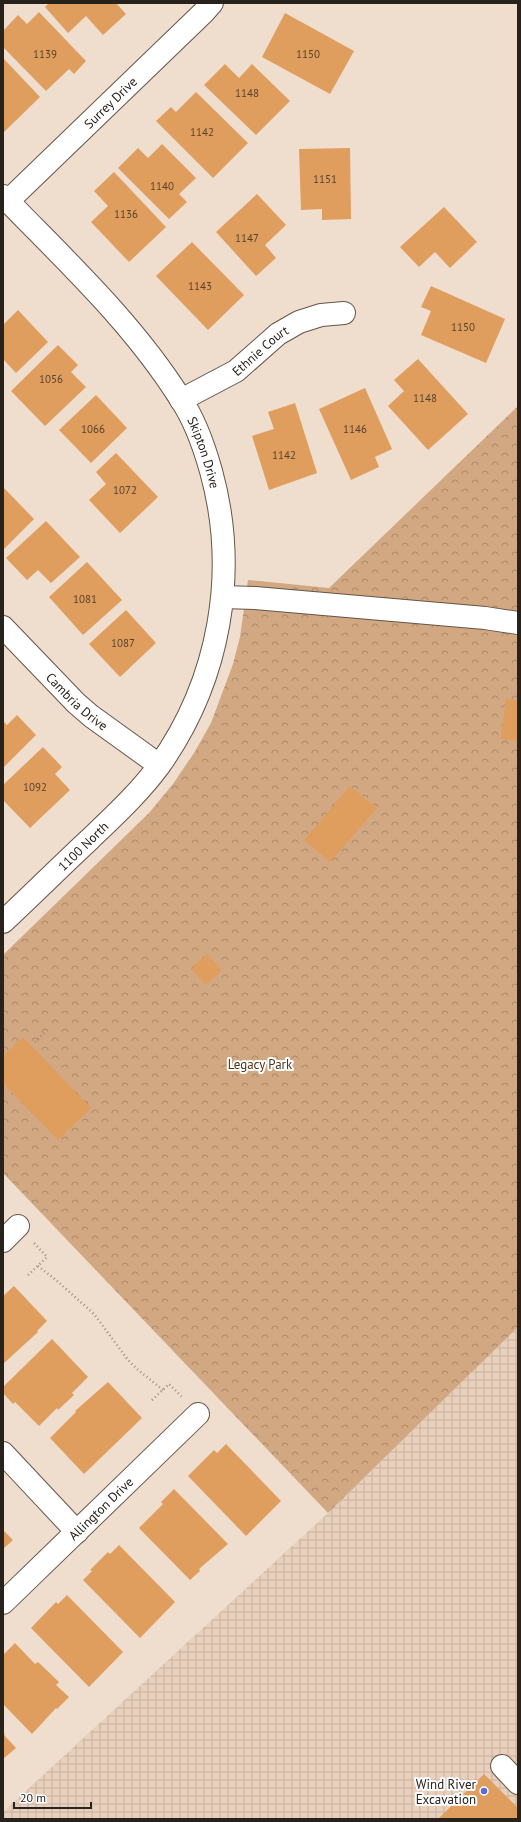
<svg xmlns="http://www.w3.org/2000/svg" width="521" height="1822" font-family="'PT Sans',sans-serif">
	<defs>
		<pattern id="industrial-grid" width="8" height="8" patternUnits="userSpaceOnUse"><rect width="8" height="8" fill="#e8d0bc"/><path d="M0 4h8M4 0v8" fill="none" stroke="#c7b2a1"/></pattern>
		<pattern id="park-crowns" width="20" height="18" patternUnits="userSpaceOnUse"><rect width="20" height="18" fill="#d2a882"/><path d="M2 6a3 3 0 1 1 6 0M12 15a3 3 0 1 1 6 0" fill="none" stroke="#aa886a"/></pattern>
	</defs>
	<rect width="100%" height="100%" fill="#efddcd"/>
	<polygon fill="url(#industrial-grid)" points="518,1327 518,1819 3,1819 3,1812 328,1513"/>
	<polygon fill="url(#park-crowns)" points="518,406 518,1327 328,1513 3,1173 3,955 149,813 173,784 194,753 211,723 233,664 240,637 248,580 329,588"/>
	<g fill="#e09e5e">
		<polygon points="49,3 116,3 126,14 103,35 86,16 68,33 45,7"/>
		<polygon points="39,12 86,61 74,74 69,69 46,91 3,47 3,31 18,15 27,24"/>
		<polygon points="285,13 354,51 330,94 262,57"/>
		<polygon points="3,58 40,97 3,133"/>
		<polygon points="225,64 239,78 252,64 290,101 256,135 204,85"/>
		<polygon points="196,92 248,143 213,178 156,121 171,107 176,112"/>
		<polygon points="162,144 196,178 179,194 187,202 169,219 118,168 138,148 148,158"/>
		<polygon points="350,148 351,219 322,220 322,209 301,210 299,149"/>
		<polygon points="114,172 166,227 129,262 91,222 108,206 94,191"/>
		<polygon points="257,194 286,225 265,245 276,258 256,276 216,232"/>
		<polygon points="444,207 477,242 450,268 435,252 419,267 400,247"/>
		<polygon points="192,242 244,295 208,330 156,276"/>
		<polygon points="431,286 505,319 486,363 421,335 431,311 421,307"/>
		<polygon points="18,310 48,342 16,373 3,359 3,325"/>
		<polygon points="58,345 78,365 71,372 86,387 45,426 11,391"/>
		<polygon points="418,359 468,414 428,450 388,406 404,391 394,380"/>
		<polygon points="365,388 392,449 375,457 379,467 351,480 319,409"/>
		<polygon points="96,395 127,428 91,463 59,430"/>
		<polygon points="295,403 317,473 269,490 252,436 274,429 268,412"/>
		<polygon points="116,453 158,497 120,533 89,500 106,484 96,472"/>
		<polygon points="3,487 34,519 3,550"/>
		<polygon points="46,521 80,557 51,583 38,570 27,580 6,558"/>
		<polygon points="87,562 122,600 83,635 49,597"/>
		<polygon points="126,610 156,643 120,677 89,644"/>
		<polygon points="506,699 518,700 518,741 501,739"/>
		<polygon points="17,715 36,735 3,768 3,721 7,725"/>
		<polygon points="43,747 62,767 55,774 70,790 30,828 3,800 3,785"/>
		<polygon points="350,786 377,808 330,862 304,840"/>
		<polygon points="207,954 222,970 206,985 191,969"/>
		<polygon points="23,1037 91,1108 58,1140 3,1083 3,1056"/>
		<polygon points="14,1286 47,1321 37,1331 38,1332 3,1364 3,1296"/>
		<polygon points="52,1339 88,1377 72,1393 74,1395 58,1410 57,1408 39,1426 15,1402 13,1404 3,1393 3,1387"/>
		<polygon points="108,1382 142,1418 84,1474 50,1438 76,1412 75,1411"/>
		<polygon points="226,1444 281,1501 246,1536 188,1476 214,1450 217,1453"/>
		<polygon points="174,1489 228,1544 199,1569 200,1571 190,1580 139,1528 163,1504 161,1502"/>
		<polygon points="3,1530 13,1540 3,1549"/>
		<polygon points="119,1545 175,1602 140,1638 83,1580 92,1571 90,1570 108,1552 110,1554"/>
		<polygon points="67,1595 123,1652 89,1687 31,1628 56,1602 58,1604"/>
		<polygon points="15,1643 35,1664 38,1662 59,1682 56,1685 69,1697 57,1709 56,1708 32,1734 3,1704 3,1655"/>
		<polygon points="3,1732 5,1734 4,1735 16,1748 3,1759"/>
		<polygon points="484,1774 518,1808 518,1819 438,1819"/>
	</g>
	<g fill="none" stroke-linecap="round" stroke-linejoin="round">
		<g stroke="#645547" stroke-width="24">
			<g id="minor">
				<path id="s1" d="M3,196C65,260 132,322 180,398C195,420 204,446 211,471C239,572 220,680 159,766C139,793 114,816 89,840C60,867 32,895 3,922"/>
				<path id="s2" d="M8,201L204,12L212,3"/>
				<path id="s3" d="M181,400L236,371L278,334L299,322L321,315L344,313"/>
				<polyline points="223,597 255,598 485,618 518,623"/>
				<path id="s4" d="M3,627L76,703L91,716L159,765"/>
				<polyline points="3,1241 18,1226"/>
				<polyline points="3,1453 77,1532"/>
				<path id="s5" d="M3,1603L198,1414"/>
				<polyline points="502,1766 518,1783"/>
			</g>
		</g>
		<g stroke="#9b8e82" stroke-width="2.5" stroke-dasharray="1 3" stroke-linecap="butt">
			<polyline points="35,1042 46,1031"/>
			<polyline points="38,1266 56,1280 94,1314 128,1360 137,1369 163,1390"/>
			<polyline points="28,1275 47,1257 34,1243"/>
			<polyline points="152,1400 169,1384 182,1397"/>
		</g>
		<use href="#minor" stroke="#fff" stroke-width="22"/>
	</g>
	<circle fill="#5a6ae1" stroke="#fff" stroke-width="1.5" cx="484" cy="1791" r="4"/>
	<g text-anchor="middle" stroke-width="4" stroke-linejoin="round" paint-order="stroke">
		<g font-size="11" fill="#56412c">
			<text x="45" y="58">1139</text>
			<text x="308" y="58">1150</text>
			<text x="247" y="97">1148</text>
			<text x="202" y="136">1142</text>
			<text x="325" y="183">1151</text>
			<text x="162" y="190">1140</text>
			<text x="126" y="218">1136</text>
			<text x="247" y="242">1147</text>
			<text x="200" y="290">1143</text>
			<text x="463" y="331">1150</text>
			<text x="51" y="383">1056</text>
			<text x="425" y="402">1148</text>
			<text x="93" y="433">1066</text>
			<text x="355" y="433">1146</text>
			<text x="284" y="459">1142</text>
			<text x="125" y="494">1072</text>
			<text x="85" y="603">1081</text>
			<text x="123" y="647">1087</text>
			<text x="35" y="791">1092</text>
		</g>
		<g font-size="13" fill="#28221c" stroke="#fff">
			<text dy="5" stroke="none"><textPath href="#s2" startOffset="142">Surrey Drive</textPath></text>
			<text dy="5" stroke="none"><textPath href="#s3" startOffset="94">Ethnie Court</textPath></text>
			<text dy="5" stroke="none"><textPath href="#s1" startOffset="329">Skipton Drive</textPath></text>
			<text dy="5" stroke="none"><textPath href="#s4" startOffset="105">Cambria Drive</textPath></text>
			<text transform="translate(83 846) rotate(-44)" y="5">1100 North</text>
			<text dy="5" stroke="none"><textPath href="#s5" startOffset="136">Allington Drive</textPath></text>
		</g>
		<g font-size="13" fill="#51351a" stroke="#fff">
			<text x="260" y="1069">Legacy Park</text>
		</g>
		<g font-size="13" fill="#28221c" stroke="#fff" text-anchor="end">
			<text x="476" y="1789">Wind River<tspan x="476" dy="15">Excavation</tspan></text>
		</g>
	</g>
	<rect width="521" height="1822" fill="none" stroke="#28221c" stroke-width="8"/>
	<path d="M14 1802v6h77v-6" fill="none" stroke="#28221c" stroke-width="2"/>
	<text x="20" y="1802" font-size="12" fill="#28221c" stroke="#ffffff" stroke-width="3" paint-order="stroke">20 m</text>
</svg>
